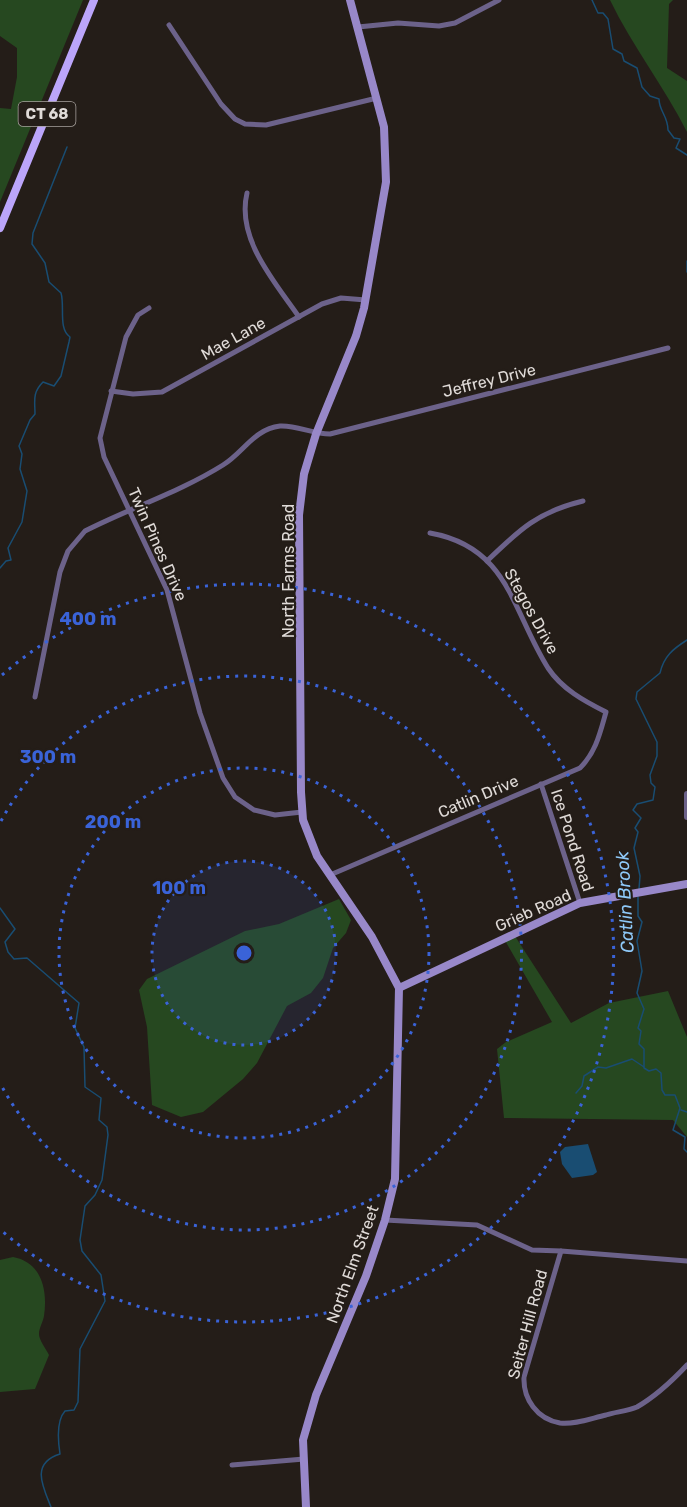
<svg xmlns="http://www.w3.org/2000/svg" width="687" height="1507" font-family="Rubik,sans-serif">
	<rect width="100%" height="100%" fill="#241d18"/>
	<g fill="#264820">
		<polygon points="0,0 83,0 0,202 0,108 11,109 17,77 17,48 0,36"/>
		<path d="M610,0H673L669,4L667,68L687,81V132C664,86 632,46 610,0Z"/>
		<polygon points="339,899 351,920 346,933 333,948 323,978 311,993 287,1006 257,1063 243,1079 203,1112 181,1117 152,1105 147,1027 139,990 147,979 245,931 279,924"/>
		<polygon points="513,933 571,1023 609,1003 668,991 687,1037 687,1137 673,1120 504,1118 497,1049 506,1042 552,1022 503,937"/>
		<path d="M13,1257C41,1262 48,1289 44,1316C43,1322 39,1328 39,1334C39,1340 46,1349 49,1355L35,1389L0,1392V1260Z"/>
	</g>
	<polygon fill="#194d72" points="588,1144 597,1172 593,1175 572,1178 562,1164 560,1152 565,1147"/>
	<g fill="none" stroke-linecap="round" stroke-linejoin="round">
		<g stroke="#194d72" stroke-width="1.5">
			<path d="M592,0L598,13H603L608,19L613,49L622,54L624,61L637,68L642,87L650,96L659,99C659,111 668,116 668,130L674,138L680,139L676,148L687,155"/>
			<polyline points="687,261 687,272"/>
			<path d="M0,568L6,561L11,560L8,548L22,522L27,491L20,469L22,454L19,446L30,420L35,414C35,401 32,393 43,382L54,386L61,376L69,342L70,337C58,329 65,306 61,293L49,282L45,263L32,244L33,233L67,147"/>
			<path d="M639,889L640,876L634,848L638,832L635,828L641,818L633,810L637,804L653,800L655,787L651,783L650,775L657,756V742L636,699L637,692L660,673C664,656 673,649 687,640"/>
			<polyline points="638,897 638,916 642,922 637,941 642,971 637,993 644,1009 638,1028 641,1031 639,1044 644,1049 644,1068 649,1071 656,1069 661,1073 662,1090 665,1095 675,1095 680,1108 673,1130 685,1137 684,1149 687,1152"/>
			<path d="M0,908L15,929L5,942L8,952L14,959L27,958L79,1003L75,1028L84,1047L85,1087L101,1098L99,1120L107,1127L108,1135L102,1180L95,1195L85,1206L80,1240L82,1251L101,1275L105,1301L80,1349L78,1402L74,1410L65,1411C56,1421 58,1441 60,1454C31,1463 42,1485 51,1507"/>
			<polyline points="576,1093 582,1086 584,1076 598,1067 606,1068 632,1059 644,1067"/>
			<polyline points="681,1110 687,1112"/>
		</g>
		<g stroke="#6c628a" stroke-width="5">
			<polyline points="169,25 221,104 235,119 245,124 266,125 377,98"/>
			<polyline points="358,27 398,23 439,26 455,23 499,0"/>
			<path d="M247,193C236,239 275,282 299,317"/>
			<polyline points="149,308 138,315 126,337 100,438 104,457 167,590 200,713 223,778 235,797 254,810 275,815 302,812"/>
			<polyline points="111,391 133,394 162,392 322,304 341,298 366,300"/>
			<path d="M487,561C520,529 538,512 583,501"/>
			<path d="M35,697L60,572L68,551L85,531C130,508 180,492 223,465C243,453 254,429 280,426C297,425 312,434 330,434L668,348"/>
			<polyline points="541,784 580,903"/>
			<path d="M330,875L580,768C596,752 600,733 606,712C584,701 562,689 548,668C512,611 509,547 430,533"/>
			<polyline points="385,1220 477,1225 532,1250 561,1251"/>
			<path d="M687,1261L561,1251L524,1377C523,1399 537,1419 560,1423C574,1425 592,1418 606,1415C615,1412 628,1411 637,1407C656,1396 672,1381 687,1365"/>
			<polyline points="232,1465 304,1459"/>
		</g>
		<polyline stroke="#6c628a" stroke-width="6" points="687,794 687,817"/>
		<g stroke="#9888c9" stroke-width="8">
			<polyline points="399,988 580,903 687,884"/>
			<polyline points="306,1507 303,1440 316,1395 366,1276 385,1220 395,1179 399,988 372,937 317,856 303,820 301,792 299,515 304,474 316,434 356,336 364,308 386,182 384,127 350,0"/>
		</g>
		<polyline stroke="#bba5fa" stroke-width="8" points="0,228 94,0"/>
	</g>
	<circle cx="244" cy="953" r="92" fill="#3a63d8" fill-opacity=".12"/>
	<g fill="none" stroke="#3a63d8" stroke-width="3" stroke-dasharray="3 6">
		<circle cx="244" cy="953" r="92"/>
		<circle cx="244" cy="953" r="185"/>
		<path d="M1 821A277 277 0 1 1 1 1085"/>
		<path d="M2 675A369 369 0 1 1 2 1231"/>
	</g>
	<g text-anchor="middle" stroke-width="4.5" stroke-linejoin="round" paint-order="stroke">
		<rect fill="#241d18" stroke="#a8a29e" stroke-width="1.5" x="18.5" y="102" width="57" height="24" rx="4.5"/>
		<g font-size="15" font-weight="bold" fill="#e0dbd8">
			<text x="47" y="119">CT 68</text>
		</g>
		<g font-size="16" fill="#e0dbd8" stroke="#241d18">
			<text transform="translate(233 338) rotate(-29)" y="6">Mae Lane</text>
			<text transform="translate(489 380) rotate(-14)" y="6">Jeffrey Drive</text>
			<text transform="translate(158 544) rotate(66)" y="6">Twin Pines Drive</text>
			<text transform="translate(288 571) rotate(-90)" y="6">North Farms Road</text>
			<text transform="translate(532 611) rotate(61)" y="6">Stegos Drive</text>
			<text transform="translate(478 796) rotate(-23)" y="6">Catlin Drive</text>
			<text transform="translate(573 840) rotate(72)" y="6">Ice Pond Road</text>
			<text transform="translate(533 910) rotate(-24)" y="6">Grieb Road</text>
			<text transform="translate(352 1264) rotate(-70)" y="6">North Elm Street</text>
			<text transform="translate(527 1324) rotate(-75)" y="6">Seiter Hill Road</text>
		</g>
		<g font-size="18" font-style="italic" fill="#8fc9f8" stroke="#241d18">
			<text transform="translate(625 902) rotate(-93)" y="6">Catlin Brook</text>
		</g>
	</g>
	<circle cx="244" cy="953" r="9" fill="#3a63d8" stroke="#241d18" stroke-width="3"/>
	<g font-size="18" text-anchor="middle" font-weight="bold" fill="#3a63d8" stroke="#241d18" stroke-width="4.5" stroke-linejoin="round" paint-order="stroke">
		<text x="88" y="625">400 m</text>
		<text x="48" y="763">300 m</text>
		<text x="113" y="828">200 m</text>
		<text x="179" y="894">100 m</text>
	</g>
</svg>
